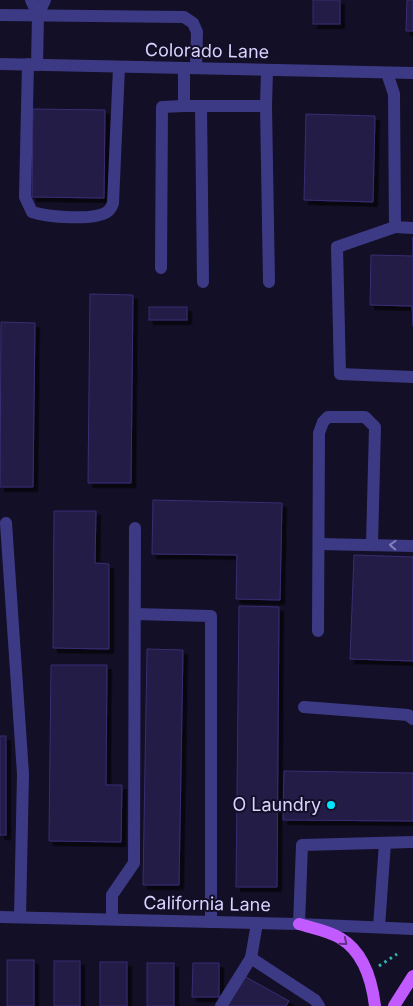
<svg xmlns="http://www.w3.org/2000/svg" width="413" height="1006" font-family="Inter,sans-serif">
	<defs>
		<filter id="shadow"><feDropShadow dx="4.5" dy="4.5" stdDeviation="0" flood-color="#0009"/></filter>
	</defs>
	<rect width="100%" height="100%" fill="#130f26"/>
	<g fill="#241b47" stroke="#3b2d73" filter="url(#shadow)">
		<rect x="313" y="0" width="27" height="24"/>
		<polygon points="407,0 413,0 413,31 406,31"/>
		<polygon points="33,109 105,110 104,198 32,197"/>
		<polygon points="306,114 375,116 373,202 304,200"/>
		<polygon points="413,237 413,326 412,306 370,305 371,255 413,256"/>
		<polygon points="90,294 133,295 131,483 88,483"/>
		<rect x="149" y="307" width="38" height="13"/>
		<polygon points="1,322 35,323 33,487 0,487"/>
		<polygon points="153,500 282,503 280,600 236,599 237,555 152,554"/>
		<polygon points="54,511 96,511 95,563 109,564 109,649 53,648"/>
		<polygon points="354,555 413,557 413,661 350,659"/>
		<polygon points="239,606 279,607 277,887 236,887"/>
		<polygon points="147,649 183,650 179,885 143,885"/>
		<polygon points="51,665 107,665 106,785 122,785 121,842 49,841"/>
		<rect x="0" y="736" width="6" height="99"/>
		<polygon points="284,771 413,773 413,821 283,820"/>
		<rect x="7" y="960" width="27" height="46"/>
		<rect x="54" y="961" width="26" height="45"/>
		<rect x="100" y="962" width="27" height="44"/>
		<rect x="147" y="963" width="27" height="43"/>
		<polygon points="193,963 219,963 219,997 192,997"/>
		<polygon points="244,976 289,1001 286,1006 228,1006"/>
	</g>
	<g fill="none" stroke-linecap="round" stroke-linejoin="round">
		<polyline stroke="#2fb8b0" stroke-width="3" stroke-dasharray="2.5 4" stroke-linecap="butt" points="379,966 397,954"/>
		<g stroke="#3d3a85" stroke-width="12">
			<polyline points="31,0 38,15"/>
			<polyline points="0,15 184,17 193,23 197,32 196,68"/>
			<polyline points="0,64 413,73"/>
			<path d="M28,64L25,197L32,212C47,217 93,221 107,212C110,210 112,206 113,203L119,67"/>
			<polyline points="37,65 38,15 45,0"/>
			<polyline points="184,68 184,106 266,106 267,70"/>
			<polyline points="387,73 394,94 395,227 413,228"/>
			<polyline points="201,106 203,282"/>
			<polyline points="266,106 269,282"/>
			<polyline points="395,227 337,247 340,374 413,377"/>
			<polyline points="161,268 162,107 184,106"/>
			<polyline points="6,523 23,774 20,917"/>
			<polyline points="319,544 413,546"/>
			<polyline points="135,614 211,616 211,922"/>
			<polyline points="318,631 319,433 323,422 328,417 365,417 375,427 372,544"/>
			<polyline points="304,707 408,715 413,719"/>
			<polyline points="0,917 299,924 413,929"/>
			<polyline points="112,919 112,895 134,863 135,528"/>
			<polyline points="257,923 251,958 315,1000 319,1006"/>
			<polyline points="299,924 302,845 413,842"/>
			<polyline points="379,927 385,843"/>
			<polyline points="221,1006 251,958"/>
		</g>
		<g stroke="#c25bff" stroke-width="12">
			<path d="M299,924C312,928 329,931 340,938C364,952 372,981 375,1006"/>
			<polyline points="394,1006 413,976"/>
		</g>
	</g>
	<defs><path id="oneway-chevron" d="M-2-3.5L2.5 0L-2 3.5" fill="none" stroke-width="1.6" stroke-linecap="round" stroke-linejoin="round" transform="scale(1.25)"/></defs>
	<use stroke="#837fbc" href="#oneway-chevron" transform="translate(393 545) rotate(-178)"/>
	<use stroke="#623188" href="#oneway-chevron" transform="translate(344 942) rotate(39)"/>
	<circle fill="#00e5ff" stroke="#130f26" stroke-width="2" cx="331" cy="805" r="5"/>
	<g text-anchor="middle" stroke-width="4" stroke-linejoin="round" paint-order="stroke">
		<g font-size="18" fill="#d9d4ff" stroke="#130f26">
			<text transform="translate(207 51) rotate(1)" y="6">Colorado Lane</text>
			<text transform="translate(207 904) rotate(1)" y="6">California Lane</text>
		</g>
		<g font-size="18" fill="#d9d4ff" stroke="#130f26" text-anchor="end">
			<text x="321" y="811">O Laundry</text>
		</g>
	</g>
</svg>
